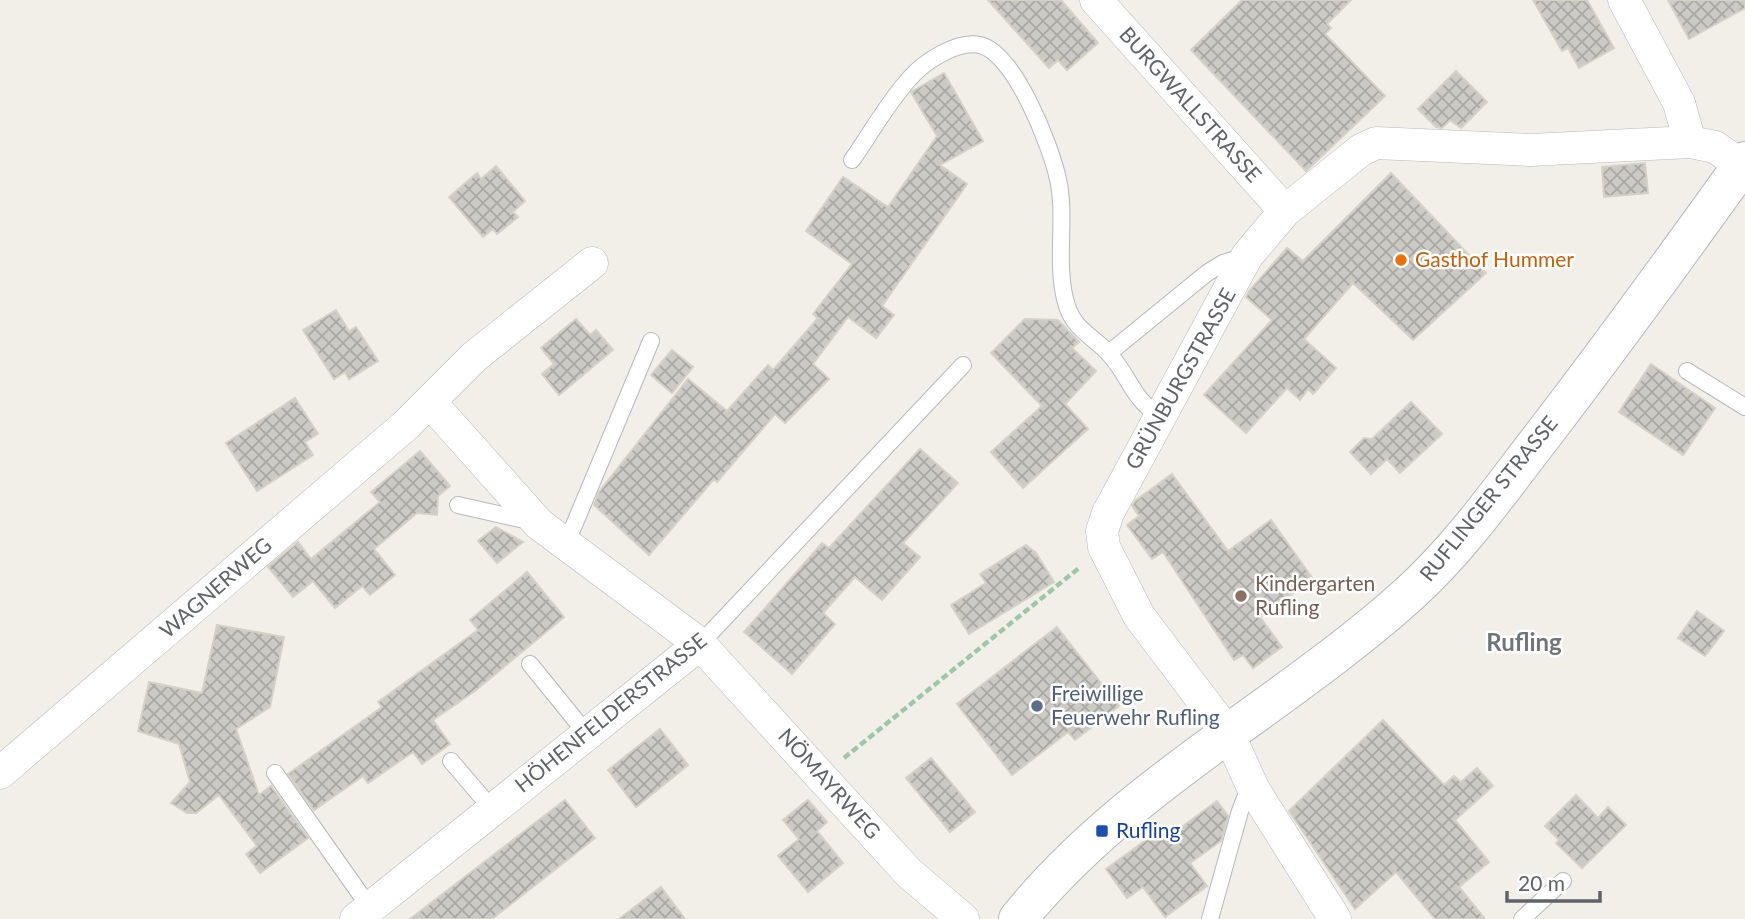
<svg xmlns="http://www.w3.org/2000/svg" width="1745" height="919" font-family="Lato,sans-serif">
	<defs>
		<pattern id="building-cross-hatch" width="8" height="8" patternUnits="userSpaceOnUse" patternTransform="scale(1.75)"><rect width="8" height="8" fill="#cccac5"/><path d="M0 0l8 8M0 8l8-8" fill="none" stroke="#a9a8a4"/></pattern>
	</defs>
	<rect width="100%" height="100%" fill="#f1efe8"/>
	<g fill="url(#building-cross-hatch)" stroke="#d6d1c6" stroke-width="2">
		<polygon points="988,0 1061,0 1098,43 1067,70 1058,60 1049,68"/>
		<polygon points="1242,0 1351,0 1327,24 1331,28 1325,34 1385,96 1306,171 1191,50"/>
		<polygon points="1533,0 1587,0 1614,48 1579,68 1568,48 1562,51"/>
		<polygon points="1668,0 1745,0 1745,8 1689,39"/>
		<polygon points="1456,71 1487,102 1461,128 1450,120 1442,128 1436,127 1418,109"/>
		<polygon points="944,73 983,141 940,165 967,184 882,306 894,315 876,338 848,317 813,364 829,379 785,423 775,414 717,482 714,479 649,555 594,505 599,492 688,379 727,411 768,365 773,370 818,318 813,314 852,264 806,231 843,177 888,207 937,136 911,92"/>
		<polygon points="1645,163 1648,193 1604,197 1602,167"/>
		<polygon points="496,166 525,201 513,212 518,217 497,234 493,229 483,237 449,197 477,173 481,179"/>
		<polygon points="1391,173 1486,273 1413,340 1353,283 1304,339 1336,368 1313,394 1308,389 1300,400 1287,388 1246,433 1204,395 1272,320 1246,297 1249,291 1287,248 1303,261"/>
		<polygon points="336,310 349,331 356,327 378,361 349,379 345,372 334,379 303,330"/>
		<polygon points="576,319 590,335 596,330 613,350 559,395 542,374 554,364 541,348"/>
		<polygon points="1025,319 1058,320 1079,342 1072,348 1096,371 1065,404 1088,429 1023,488 991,452 1042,406 991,353"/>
		<polygon points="672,350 693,367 672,393 651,375"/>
		<polygon points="1651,364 1715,408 1683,455 1619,412"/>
		<polygon points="295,398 318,434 305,442 313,455 257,491 226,443"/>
		<polygon points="1411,402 1442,434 1400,473 1387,459 1371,474 1350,452 1364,438 1372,439"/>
		<polygon points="920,449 958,483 903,543 920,557 882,600 855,577 823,613 835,624 792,674 744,632 822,543 829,548"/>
		<polygon points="420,451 450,486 438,496 437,515 417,513 374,549 395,575 370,595 362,586 335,608 313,581 293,597 268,567 298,542 311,559 380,502 371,492"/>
		<polygon points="1172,474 1228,551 1271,520 1313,579 1260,617 1282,647 1253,668 1243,655 1234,660 1163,552 1152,559 1127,525 1139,516 1132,506 1135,501"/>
		<polygon points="496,527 523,542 497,563 478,541"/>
		<polygon points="1026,545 1036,553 1054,582 969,634 951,605 986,583 980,574"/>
		<polygon points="527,572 564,617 475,691 433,720 450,744 422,764 413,752 368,783 363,776 314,810 288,774 382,707 378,702 478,630 470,620"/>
		<polygon points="1697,611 1724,631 1705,656 1678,638"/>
		<polygon points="217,625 284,637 270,707 236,729 259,795 271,786 308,838 260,873 246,854 257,846 219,795 196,813 187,813 171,803 190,782 179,744 138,731 149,682 202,693"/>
		<polygon points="1057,627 1119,706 1075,740 1068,732 1012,775 957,704"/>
		<polygon points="1383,720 1444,785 1454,776 1461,782 1477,768 1493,786 1455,820 1489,862 1459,887 1485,919 1435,919 1396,872 1355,909 1289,811"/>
		<polygon points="660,729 688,765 636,807 608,770"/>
		<polygon points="931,758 975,812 950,832 906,778"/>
		<polygon points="1576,795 1598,818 1608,807 1626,825 1582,868 1556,843 1559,840 1545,826"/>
		<polygon points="565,800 595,838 492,919 410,919"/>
		<polygon points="808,800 827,822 817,831 843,863 808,892 778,856 799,839 783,820"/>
		<polygon points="1217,801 1228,816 1221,841 1190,863 1207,886 1165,917 1143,887 1127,898 1106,869 1164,827 1171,835"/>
		<polygon points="661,887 685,919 619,919"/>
	</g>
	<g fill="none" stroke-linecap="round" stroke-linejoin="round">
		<g stroke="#b5b8bc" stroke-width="18">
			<g id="service">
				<path d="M852,160C871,133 888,102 910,78C924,62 957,40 980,45C1015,53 1051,147 1058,179C1067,220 1054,265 1067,306C1075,331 1095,337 1111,356C1132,381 1130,395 1160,417"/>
				<polyline points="1109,353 1207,273 1223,263 1245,256"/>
				<polyline points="1687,371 1745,407"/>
				<polyline points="458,505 533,522"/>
				<polyline points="564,542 572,530 651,341"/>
				<polyline points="700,644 963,365"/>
				<polyline points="530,664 586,733"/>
				<polyline points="451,761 492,809"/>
				<polyline points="275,773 370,908"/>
				<polyline points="1210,919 1240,811 1245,798 1254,790"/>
				<polyline points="1522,919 1563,881"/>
			</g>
		</g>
		<g stroke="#b5b8bc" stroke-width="33">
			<g id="minor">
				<polyline points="1096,0 1285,211"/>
				<polyline points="1624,0 1679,103 1690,142 1715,147 1742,166"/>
				<polyline points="430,402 539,524 700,644 909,873 963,919"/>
				<polyline points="0,773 406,425 474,357 592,263"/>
				<polyline points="356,919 700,644"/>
				<polyline points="1335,919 1254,790 1229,735 1139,616 1104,547 1102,531 1108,513 1247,256 1285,211 1361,150 1376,143 1531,150 1690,142"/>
			</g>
		</g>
		<g stroke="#b5b8bc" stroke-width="40">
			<path id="tertiary" d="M1018,919C1125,786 1284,707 1409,594C1461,547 1501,489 1543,435C1612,345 1679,253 1745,161"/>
		</g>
		<polyline stroke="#9cc7a9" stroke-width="4.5" stroke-dasharray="7 3.5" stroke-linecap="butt" points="844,758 1079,568"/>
		<use href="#service" stroke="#fff" stroke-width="16"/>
		<use href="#minor" stroke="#fff" stroke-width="32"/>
		<use href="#tertiary" stroke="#fff" stroke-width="38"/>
	</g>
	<circle fill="#e8710a" stroke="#fff" stroke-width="2.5" cx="1401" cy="260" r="7"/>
	<circle fill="#8d6e63" stroke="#fff" stroke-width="2.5" cx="1241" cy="596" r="7"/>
	<circle fill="#5c6f8a" stroke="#fff" stroke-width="2.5" cx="1037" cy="706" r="7"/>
	<rect fill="#1a4fb4" stroke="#fff" stroke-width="2.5" x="1095" y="824" width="14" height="14" rx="3.5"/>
	<g text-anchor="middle" stroke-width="5" stroke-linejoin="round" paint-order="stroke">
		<g font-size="21" fill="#5f6368" stroke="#fff">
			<text transform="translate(1190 105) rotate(48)" y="7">BURGWALLSTRASSE</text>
			<text transform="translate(1181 379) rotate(-61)" y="7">GRÜNBURGSTRASSE</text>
			<text transform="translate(1489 499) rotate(-51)" y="7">RUFLINGER STRASSE</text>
			<text transform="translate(216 588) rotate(-41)" y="7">WAGNERWEG</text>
			<text transform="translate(611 713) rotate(-39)" y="7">HÖHENFELDERSTRASSE</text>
			<text transform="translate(829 784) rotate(48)" y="7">NÖMAYRWEG</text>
		</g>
		<g font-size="21" fill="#c56008" stroke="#fff" text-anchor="start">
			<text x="1415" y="267">Gasthof Hummer</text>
		</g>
		<g font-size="21" fill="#785e54" stroke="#fff" text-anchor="start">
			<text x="1255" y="591">Kindergarten<tspan x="1255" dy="24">Rufling</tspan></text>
		</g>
		<g font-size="21" fill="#4e5e75" stroke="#fff" text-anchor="start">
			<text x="1051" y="701">Freiwillige<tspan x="1051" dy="24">Feuerwehr Rufling</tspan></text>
		</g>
		<g font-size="21" fill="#164399" stroke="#fff" text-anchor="start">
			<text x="1116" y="838">Rufling</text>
		</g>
		<g font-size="24" font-weight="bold" fill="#70757a" stroke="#fff">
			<text x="1524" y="651">Rufling</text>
		</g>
	</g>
	<path d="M1507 891v10h93v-10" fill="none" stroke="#5f6368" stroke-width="3.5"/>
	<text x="1518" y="891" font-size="21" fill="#5f6368" stroke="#ffffff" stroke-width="5" paint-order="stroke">20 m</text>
</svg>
